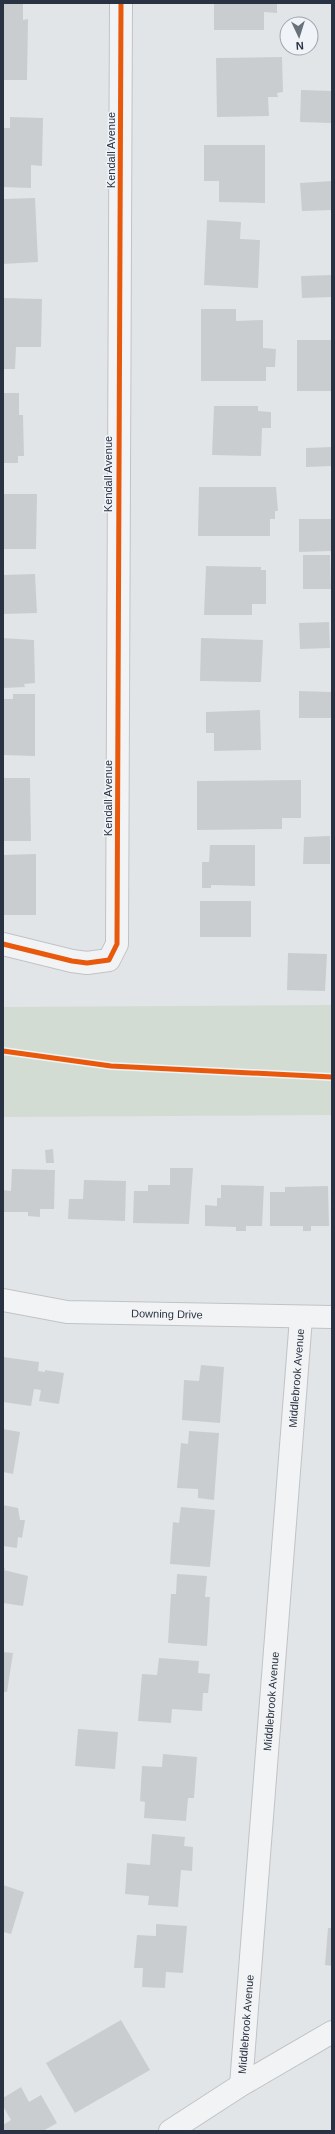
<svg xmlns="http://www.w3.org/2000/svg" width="335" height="2134" font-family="Arial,sans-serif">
	<rect width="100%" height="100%" fill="#e2e5e8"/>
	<polygon fill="#d3dcd3" points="332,1005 332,1115 3,1117 3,1007"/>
	<g fill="#cacdd0">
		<polygon points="3,3 23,3 23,20 28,19 27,80 3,80"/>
		<polygon points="214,3 277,3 277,13 264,12 264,30 214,30"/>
		<polygon points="282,57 283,92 277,93 278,97 268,97 269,116 217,117 216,58"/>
		<polygon points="301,90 332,91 331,123 300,122"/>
		<polygon points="10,117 43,118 42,166 31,165 31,188 3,187 3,128 10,128"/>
		<polygon points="204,145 265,145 265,203 219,202 219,181 204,181"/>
		<polygon points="332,181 332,210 302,211 300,183"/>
		<polygon points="35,198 38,262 3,264 3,199"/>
		<polygon points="207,220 241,222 240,239 260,240 258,288 204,285"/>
		<polygon points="332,275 332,297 302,298 301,276"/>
		<polygon points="3,298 42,299 41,347 16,347 15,369 3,369"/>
		<polygon points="201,309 236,309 236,321 263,320 263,348 276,349 275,367 266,367 266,381 201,381"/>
		<rect x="297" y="340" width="34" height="51"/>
		<polygon points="3,393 19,393 19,415 23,415 24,456 18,456 18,463 3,463"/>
		<polygon points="214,406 258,406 258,411 271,412 271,428 262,428 261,456 212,455"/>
		<polygon points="332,447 332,466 306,467 306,448"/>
		<polygon points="199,487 276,487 278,511 275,511 275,519 270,519 270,536 198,536"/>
		<polygon points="3,494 37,494 36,549 3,549"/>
		<polygon points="299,519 332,519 331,551 299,552"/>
		<polygon points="303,555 330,555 331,589 303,589"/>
		<polygon points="206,566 261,567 261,570 266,570 266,604 252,604 252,615 204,615"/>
		<polygon points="35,574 37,613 3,614 3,575"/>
		<polygon points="329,622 330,648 300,649 299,623"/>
		<polygon points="3,638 34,640 35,683 24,684 25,687 3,688"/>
		<polygon points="201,638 263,640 261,682 200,681"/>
		<polygon points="299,691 331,692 331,718 299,718"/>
		<polygon points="13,694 35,694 35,756 3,755 3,699 13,699"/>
		<polygon points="260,710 261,750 214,751 214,733 206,733 206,712"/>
		<polygon points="3,778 30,778 31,841 3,841"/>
		<polygon points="301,780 301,818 282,818 282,829 197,830 197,781"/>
		<polygon points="330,836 330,864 303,864 304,837"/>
		<polygon points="210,845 255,845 255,886 211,885 211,888 202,888 202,862 209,862"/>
		<polygon points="36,854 36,915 3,915 3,855"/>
		<rect x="200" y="901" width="51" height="36"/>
		<polygon points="288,953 327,954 325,991 287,990"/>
		<polygon points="53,1149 54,1163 46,1163 45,1150"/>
		<polygon points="170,1168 193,1168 189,1224 133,1223 134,1191 148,1191 148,1185 170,1185"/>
		<polygon points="12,1169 55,1170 54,1209 40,1209 40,1217 28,1216 28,1212 3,1212 3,1190 11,1191"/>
		<polygon points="84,1180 126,1181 125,1221 68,1219 69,1199 83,1199"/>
		<polygon points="221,1185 264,1186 262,1226 246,1226 246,1231 236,1231 236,1227 205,1226 205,1205 217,1206 217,1198 221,1198"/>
		<polygon points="328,1186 329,1226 311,1226 311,1231 303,1231 303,1226 270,1226 270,1192 285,1192 285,1187"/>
		<polygon points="3,1357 39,1362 38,1371 45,1372 45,1370 64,1373 59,1404 39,1401 41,1390 34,1389 31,1406 3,1402"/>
		<polygon points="201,1365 224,1367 220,1423 182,1420 184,1380 199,1381"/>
		<polygon points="3,1429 20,1432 13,1474 3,1472"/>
		<polygon points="189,1431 219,1433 214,1500 198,1498 198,1489 177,1488 181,1443 188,1444"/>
		<polygon points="3,1505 18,1508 20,1520 25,1520 22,1538 18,1537 17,1548 3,1546"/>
		<polygon points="181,1507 215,1510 210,1567 170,1564 173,1522 179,1523"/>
		<polygon points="3,1568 5,1568 4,1570 28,1576 23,1606 3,1603"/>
		<polygon points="177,1574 207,1576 205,1597 210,1597 207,1646 168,1643 171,1594 176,1594"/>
		<polygon points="3,1652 13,1653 7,1692 3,1692"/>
		<polygon points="159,1658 199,1661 198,1673 210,1674 208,1693 203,1693 202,1711 172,1709 171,1723 138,1721 142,1674 157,1675"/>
		<polygon points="78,1729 118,1732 115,1769 75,1766"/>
		<polygon points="163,1754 197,1757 194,1798 188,1798 186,1821 144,1818 145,1802 140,1801 142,1766 162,1767"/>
		<polygon points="152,1834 185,1837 184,1846 193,1847 192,1871 181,1870 178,1907 148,1905 149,1896 125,1894 127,1863 150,1865"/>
		<polygon points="3,1885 24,1892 11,1934 3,1932"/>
		<polygon points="156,1924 187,1926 183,1973 166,1972 165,1988 142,1987 143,1968 134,1968 137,1935 156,1936"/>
		<polygon points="328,1928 332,1928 332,1966 325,1965"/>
		<polygon points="121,2020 150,2070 75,2113 46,2063"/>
		<polygon points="21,2087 29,2102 41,2095 57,2123 43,2131 3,2131 3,2125 11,2120 3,2106 3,2098"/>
	</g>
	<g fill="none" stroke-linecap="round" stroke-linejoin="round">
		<g stroke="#c0c3c6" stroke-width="24">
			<g id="minor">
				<polyline points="3,944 72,961 87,963 109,960 117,944 121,3"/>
				<path id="s1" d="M3,1300L67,1312L332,1317"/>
				<path id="s2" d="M241,2085L301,1318"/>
				<polyline points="170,2131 241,2085 332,2032"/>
			</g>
		</g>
		<use href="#minor" stroke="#f2f3f4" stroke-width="22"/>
		<g stroke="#f0f3f7" stroke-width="8">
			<g id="cycleway">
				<polyline points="3,944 72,961 87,963 109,960 117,944 121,3"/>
				<polyline points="3,1051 111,1066 332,1077"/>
			</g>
		</g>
		<use href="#cycleway" stroke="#e8590c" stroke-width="5"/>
	</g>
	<g text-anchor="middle" stroke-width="3" stroke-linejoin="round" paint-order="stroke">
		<g font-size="11" fill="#283242" stroke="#f0f3f7">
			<text transform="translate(111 150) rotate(-90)" y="4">Kendall Avenue</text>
			<text transform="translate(108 474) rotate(-90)" y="4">Kendall Avenue</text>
			<text transform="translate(108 798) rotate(-90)" y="4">Kendall Avenue</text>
			<text dy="4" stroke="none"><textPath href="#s1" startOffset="165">Downing Drive</textPath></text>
			<text dy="4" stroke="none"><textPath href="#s2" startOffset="709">Middlebrook Avenue</textPath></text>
			<text dy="4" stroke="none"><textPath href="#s2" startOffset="385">Middlebrook Avenue</textPath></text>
			<text dy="4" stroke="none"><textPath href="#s2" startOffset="61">Middlebrook Avenue</textPath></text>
		</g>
	</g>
	<rect width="335" height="2134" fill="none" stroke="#283242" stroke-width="8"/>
	<g transform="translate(299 36) rotate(176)"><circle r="19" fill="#f0f3f7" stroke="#a0a6af"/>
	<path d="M0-3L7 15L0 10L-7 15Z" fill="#69717c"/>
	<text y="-6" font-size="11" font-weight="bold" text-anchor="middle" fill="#283242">N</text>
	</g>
</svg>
